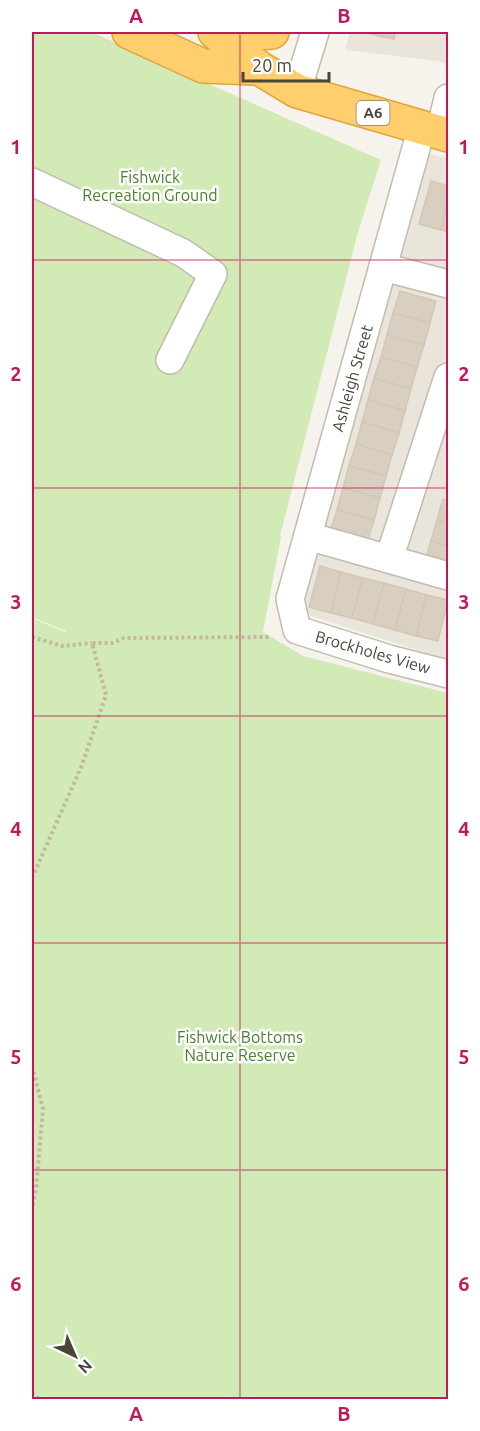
<svg xmlns="http://www.w3.org/2000/svg" width="480" height="1431" font-family="Ubuntu,sans-serif">
	<rect width="100%" height="100%" fill="#f6f3ec"/>
	<g fill="#eae5da">
		<polygon points="350,32 448,32 448,65 438,61 345,50"/>
		<polygon points="428,153 448,159 448,660 299,612"/>
	</g>
	<polygon fill="#d2eab5" points="32,32 91,32 381,160 358,232 280,536 281,537 263,632 303,656 448,693 448,1399 32,1399 32,618 65,632 66,631 32,617"/>
	<g fill="#d8cfc1" stroke="#d3c7b4" stroke-width="1.5">
		<polygon points="371,32 396,32 394,39 370,34"/>
		<polygon points="431,181 448,186 448,203 441,230 419,224"/>
		<polygon points="448,203 448,232 441,230"/>
		<polygon points="400,291 436,301 430,323 393,313"/>
		<polygon points="393,313 430,323 424,345 387,335"/>
		<polygon points="387,335 424,345 417,367 381,357"/>
		<polygon points="381,357 417,367 411,389 374,378"/>
		<polygon points="374,378 411,389 405,411 368,400"/>
		<polygon points="368,400 405,411 399,433 362,422"/>
		<polygon points="362,422 399,433 392,455 356,444"/>
		<polygon points="356,444 392,455 386,476 349,466"/>
		<polygon points="349,466 386,476 380,498 343,488"/>
		<polygon points="343,488 380,498 374,520 337,510"/>
		<polygon points="443,499 448,500 448,523 437,520"/>
		<polygon points="337,510 374,520 367,542 330,532"/>
		<polygon points="437,520 448,523 448,546 431,541"/>
		<polygon points="431,541 448,546 448,569 425,562"/>
		<polygon points="320,566 341,572 331,613 309,607"/>
		<polygon points="341,572 363,578 352,618 331,613"/>
		<polygon points="363,578 384,583 373,624 352,618"/>
		<polygon points="384,583 406,589 395,630 373,624"/>
		<polygon points="406,589 427,595 416,636 395,630"/>
		<polygon points="427,595 448,600 438,641 416,636"/>
	</g>
	<g fill="none" stroke-linecap="round" stroke-linejoin="round">
		<g stroke="#c2bbae" stroke-width="30">
			<g id="minor">
				<polyline points="297,91 315,32"/>
				<polyline points="422,127 290,599 297,630 389,659 448,674"/>
				<polyline points="440,132 448,98"/>
				<polyline points="32,182 183,253 213,274 170,360"/>
				<polyline points="383,267 448,284"/>
				<polyline points="308,536 448,576"/>
				<polyline points="389,559 448,377"/>
			</g>
		</g>
		<g stroke="#e0a43c" stroke-width="36">
			<g id="highway">
				<polyline points="129,32 203,66 259,68"/>
				<polyline points="215,32 259,68 297,91 448,135"/>
				<polyline points="216,32 243,34 272,32"/>
			</g>
		</g>
		<g stroke="#c4b79f" stroke-width="4" stroke-dasharray="3 3" stroke-linecap="butt">
			<polyline points="32,637 62,646 92,643"/>
			<polyline points="32,878 82,765 106,695 92,643 113,643 124,638 270,637"/>
			<polyline points="32,1066 43,1109 36,1189 32,1208"/>
			<polyline points="32,1393 40,1400"/>
		</g>
		<use href="#minor" stroke="#fff" stroke-width="27"/>
		<use href="#highway" stroke="#ffcf6e" stroke-width="33"/>
	</g>
	<path fill="none" stroke="#c2185b" stroke-width="1.5" stroke-opacity="0.55" d="M240,32V1400M32,260H448M32,488H448M32,716H448M32,943H448M32,1170H448"/>
	<g text-anchor="middle" stroke-width="5" stroke-linejoin="round" paint-order="stroke">
		<rect fill="#fff" stroke="#817c74" stroke-width="1.5" x="356.5" y="101" width="33" height="24" rx="4.5"/>
		<g font-size="15" font-weight="bold" fill="#4b4439">
			<text x="373" y="118">A6</text>
		</g>
		<g font-size="16" fill="#4a7f2a" stroke="#fff">
			<text x="150" y="183">Fishwick<tspan x="150" dy="18">Recreation Ground</tspan></text>
			<text x="240" y="1043">Fishwick Bottoms<tspan x="240" dy="18">Nature Reserve</tspan></text>
		</g>
		<g font-size="16" fill="#4b4439" stroke="#fff">
			<text transform="translate(352 378) rotate(-74)" y="6">Ashleigh Street</text>
			<text transform="translate(373 652) rotate(16)" y="6">Brockholes View</text>
		</g>
	</g>
	<rect width="480" height="1431" fill="none" stroke="#ffffff" stroke-width="66"/>
	<g transform="translate(75 1356) rotate(136)" stroke="#ffffff" stroke-width="4.5" paint-order="stroke">
	<path d="M0-4.5L10 22L0 15L-10 22Z" fill="#4b4439"/>
	<text y="-9" font-size="16" font-weight="bold" text-anchor="middle" fill="#4b4439">N</text>
	</g>
	<path d="M243 72v9h86v-9" fill="none" stroke="#4b4439" stroke-width="3"/>
	<text x="252" y="72" font-size="18" fill="#4b4439" stroke="#ffffff" stroke-width="4.5" paint-order="stroke">20 m</text>
	<rect x="33" y="33" width="414" height="1365" fill="none" stroke="#c2185b" stroke-width="2"/>
	<g font-size="20" text-anchor="middle" font-weight="bold" fill="#c2185b">
		<text x="136" y="23">A</text>
		<text x="344" y="23">B</text>
		<text x="16" y="154">1</text>
		<text x="464" y="154">1</text>
		<text x="16" y="381">2</text>
		<text x="464" y="381">2</text>
		<text x="16" y="609">3</text>
		<text x="464" y="609">3</text>
		<text x="16" y="836">4</text>
		<text x="464" y="836">4</text>
		<text x="16" y="1064">5</text>
		<text x="464" y="1064">5</text>
		<text x="16" y="1291">6</text>
		<text x="464" y="1291">6</text>
		<text x="136" y="1421">A</text>
		<text x="344" y="1421">B</text>
	</g>
</svg>
